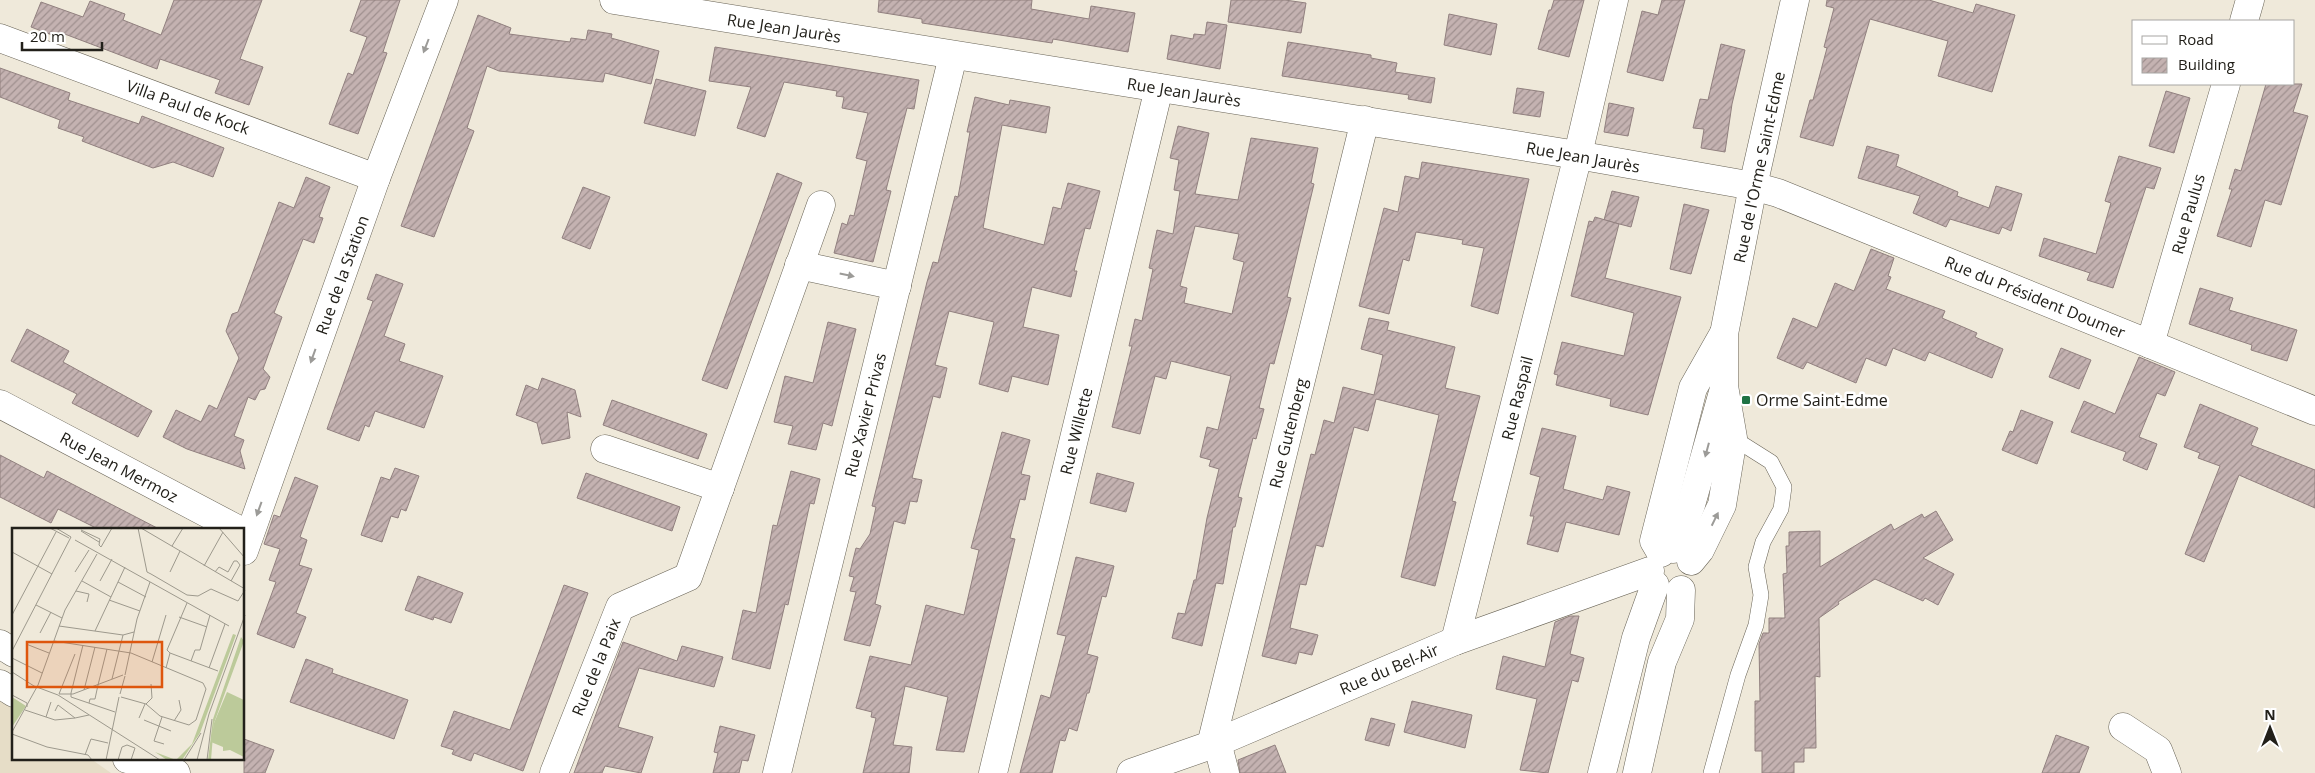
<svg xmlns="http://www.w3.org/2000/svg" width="2315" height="773" font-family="'Open Sans',sans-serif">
	<defs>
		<pattern id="building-hatch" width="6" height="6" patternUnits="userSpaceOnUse" patternTransform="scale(1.25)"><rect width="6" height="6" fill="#c4b2b1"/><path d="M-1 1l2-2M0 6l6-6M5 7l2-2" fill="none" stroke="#9f908f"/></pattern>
	</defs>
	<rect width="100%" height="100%" fill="#efe9da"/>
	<polygon fill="#e6ddc7" points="0,697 14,706 14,759 91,759 111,773 0,773"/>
	<g fill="url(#building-hatch)" stroke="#91807f" fill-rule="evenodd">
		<polygon points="174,0 262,0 240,59 263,67 249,105 215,93 220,80 160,59 157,69 62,33 60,38 31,27 41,2 83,17 90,1 125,14 123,20 161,35"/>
		<polygon points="361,0 400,0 383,52 387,53 358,134 329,124 348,73 353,75 367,37 350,31"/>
		<polygon points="879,0 1032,0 1031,9 1089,19 1091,6 1135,13 1128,52 1053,39 1052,43 922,23 922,19 878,12"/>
		<polygon points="1231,0 1285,0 1306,3 1301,33 1228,22"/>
		<polygon points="1554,0 1584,0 1569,57 1538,49 1549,10 1551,10"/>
		<polygon points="1662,0 1685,0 1663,81 1627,72 1642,11 1658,15"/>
		<polygon points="1827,0 1929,0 1973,13 1976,4 2015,15 1992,92 1938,76 1948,41 1870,19 1833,146 1800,137 1810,100 1813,100 1827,48 1824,47 1834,8 1826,6"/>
		<polygon points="1449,14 1497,24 1491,55 1444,45"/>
		<polygon points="478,15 511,28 509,34 570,42 571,38 586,40 588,30 612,34 611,38 659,51 651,84 605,73 603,82 499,71 487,66 467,128 474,131 434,237 401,226"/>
		<polygon points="1207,22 1227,25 1220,69 1167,59 1171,35 1193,39 1194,34 1205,35"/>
		<polygon points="1288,42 1371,55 1371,58 1397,63 1395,72 1435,78 1431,103 1408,99 1409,95 1282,76"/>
		<polygon points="1721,44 1745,50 1732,104 1725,152 1701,148 1704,129 1693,128 1700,99 1708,100"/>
		<polygon points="715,47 919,80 914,109 907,108 886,190 891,191 873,262 834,253 842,223 847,225 850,215 854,216 867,161 856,158 868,113 842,108 844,97 836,96 837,91 784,82 765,137 737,128 751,87 709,81"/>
		<polygon points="0,68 70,93 68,100 139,124 142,116 224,148 213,177 173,162 153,168 82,141 84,137 58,128 60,120 0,97"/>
		<polygon points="656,79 706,91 695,136 644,123"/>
		<polygon points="2266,84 2302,84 2293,112 2308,116 2281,205 2265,200 2251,247 2217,236 2232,189 2229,189 2235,169 2241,171"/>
		<polygon points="1517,88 1544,92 1540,117 1513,113"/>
		<polygon points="2166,91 2190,98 2174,153 2149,146"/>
		<polygon points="975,97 1009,105 1010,100 1050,107 1046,133 1002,125 983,228 1044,245 1053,207 1061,209 1068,183 1100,191 1090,229 1085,228 1074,271 1077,271 1071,297 1032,287 1023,327 1059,335 1048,385 1012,376 1008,392 979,384 994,322 949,311 935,365 947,368 940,398 933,396 912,478 922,480 917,502 910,501 905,524 894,521 875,604 881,606 870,646 844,640 856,592 850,591 854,577 849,576 856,548 860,549 870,534 876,507 872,506 927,282 933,262 938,263 955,196 958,197 970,132 967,132"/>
		<polygon points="1609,103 1634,108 1628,136 1604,132"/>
		<path d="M1178,126L1209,133L1195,194L1238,200L1251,138L1318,148L1311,183L1314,184L1287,297L1291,298L1274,364L1270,363L1259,408L1264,409L1256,439L1253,438L1238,497L1242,498L1235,527H1233L1223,584L1216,583L1202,646L1172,638L1178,613L1185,614L1194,580H1196L1207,518L1219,469L1209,466L1211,460L1200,457L1207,427L1218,430L1231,376L1171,361L1166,379L1155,376L1140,434L1112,427L1132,346H1129L1135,319L1142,321L1153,269L1149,268L1157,230L1173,234L1180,191L1174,190L1179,160L1170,158ZM1195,226L1239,234L1233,259L1244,262L1232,314L1184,303L1187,288L1180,286Z"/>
		<polygon points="1867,146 1899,155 1896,166 1958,192 1957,196 1989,208 1996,186 2022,194 2011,231 2002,227 1999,234 1950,219 1946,227 1913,213 1920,196 1858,178"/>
		<polygon points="2119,156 2161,168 2154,189 2146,187 2113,288 2087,280 2090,273 2039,256 2044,238 2096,254 2111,203 2105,201"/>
		<polygon points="1422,162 1529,179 1498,314 1471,306 1484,248 1462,244 1463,240 1416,232 1409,261 1403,259 1389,314 1359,306 1384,208 1398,212 1405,176 1419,179"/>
		<polygon points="777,173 802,183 727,389 702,380"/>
		<polygon points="306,177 330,187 319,217 323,218 314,243 303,239 274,313 282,317 263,369 270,377 265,389 260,390 255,400 248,397 234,436 244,440 240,451 245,469 187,449 163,437 176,410 201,422 209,405 217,409 239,358 226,331 232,314 238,312 279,202 294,208"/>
		<polygon points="583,187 610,197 590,249 562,238"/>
		<polygon points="1612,191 1639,197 1631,227 1604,220"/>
		<polygon points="1684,204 1709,210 1691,274 1670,269"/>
		<polygon points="1595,217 1619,224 1605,278 1681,297 1648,415 1610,406 1611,399 1556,385 1558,375 1554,374 1562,342 1624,356 1634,313 1571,296 1589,221 1593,222"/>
		<polygon points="1871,249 1894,258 1888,276 1891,277 1886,289 1945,311 1942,318 1977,333 1975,337 2003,349 1992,378 1929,352 1925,361 1893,348 1886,366 1866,358 1856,383 1807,362 1803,369 1777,358 1793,318 1817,328 1835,283 1854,291"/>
		<polygon points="376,274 403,284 384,336 405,344 399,361 443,376 424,428 375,411 369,427 365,425 359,441 327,429 373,301 367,299"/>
		<polygon points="2200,288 2233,298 2229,310 2297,330 2287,361 2251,350 2252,345 2189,324"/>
		<polygon points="1369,318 1389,322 1387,330 1455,347 1445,388 1480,396 1452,501 1456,502 1435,586 1401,577 1439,415 1376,399 1368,431 1354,427 1323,547 1316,545 1306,585 1300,584 1290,628 1318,635 1312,655 1299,652 1296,664 1262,656 1311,454 1315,455 1324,420 1334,423 1343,387 1374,395 1383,355 1361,349"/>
		<polygon points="828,322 856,329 832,426 823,423 816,450 788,444 793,426 774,422 785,376 813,383"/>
		<polygon points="27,329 69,351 63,362 152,411 138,437 72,403 77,394 11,361"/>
		<polygon points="2061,348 2091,360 2079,389 2049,377"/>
		<polygon points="2139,357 2175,372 2165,396 2157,393 2139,437 2157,444 2147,470 2123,460 2126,452 2071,432 2084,401 2115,414"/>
		<polygon points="542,378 575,390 581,417 567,412 570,438 542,444 537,423 516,415 526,385 538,390"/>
		<polygon points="612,400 707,434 698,459 603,425"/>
		<polygon points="2200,404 2258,428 2251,445 2315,470 2315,508 2239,475 2204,562 2185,554 2220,466 2198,458 2200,453 2184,447"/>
		<polygon points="2021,410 2053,422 2037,464 2002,450 2010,431 2013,432"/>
		<polygon points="1542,428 1576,436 1563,489 1603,500 1607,486 1630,492 1619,535 1566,522 1558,552 1527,544 1534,516 1530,516 1540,477 1530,474"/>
		<polygon points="1002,432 1030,440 1021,474 1030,476 1025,500 1020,499 1010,538 1015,539 964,752 936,750 948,697 905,686 893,745 912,747 909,773 863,773 876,718 871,717 872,712 856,708 870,656 911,665 926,605 964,615 979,550 971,548"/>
		<polygon points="0,455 44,478 47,471 159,529 98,529 58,509 51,523 0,497"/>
		<polygon points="395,468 419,476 406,511 401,509 398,518 391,516 382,542 361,535 381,477 390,480"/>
		<polygon points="791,471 820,479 814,504 810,503 788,605 785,604 770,669 732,659 743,610 756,613 773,525 777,526"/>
		<polygon points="586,473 680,507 672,531 577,498"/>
		<polygon points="1097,473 1134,483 1126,512 1090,503"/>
		<polygon points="295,477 318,486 300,537 307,540 299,565 312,569 296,613 306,617 294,648 257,634 276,582 269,580 280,549 264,544 274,515 280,517"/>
		<polygon points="1936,511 1953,540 1923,558 1954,574 1938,605 1925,598 1923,601 1875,579 1838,602 1839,604 1819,618 1820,677 1815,676 1816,748 1804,748 1804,762 1794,762 1794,773 1762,773 1762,751 1755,751 1755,701 1760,701 1759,644 1763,633 1769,633 1769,618 1785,618 1783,574 1787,573 1786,546 1789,546 1789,532 1820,531 1820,567 1891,524 1894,530 1922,514 1924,518"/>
		<polygon points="1076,557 1114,566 1106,597 1102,596 1087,654 1098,657 1089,693 1087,693 1077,731 1069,728 1065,741 1060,740 1052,773 1020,773 1041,695 1050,698 1066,636 1057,634"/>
		<polygon points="418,576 463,593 451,623 434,617 433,620 405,610"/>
		<polygon points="564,585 588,593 523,771 474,753 471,761 452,754 454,750 441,746 454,711 510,730"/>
		<polygon points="1570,616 1579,616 1570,654 1584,658 1578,682 1572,680 1548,773 1520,770 1537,699 1496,689 1503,656 1545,667 1555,622"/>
		<polygon points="623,642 677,661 682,646 723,657 714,687 639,668 618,727 653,737 641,773 605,766 602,773 574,773"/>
		<polygon points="306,659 333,669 332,673 408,700 394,739 290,702"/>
		<polygon points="1412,701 1472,715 1465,748 1404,732"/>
		<polygon points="1371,718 1395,724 1389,746 1365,740"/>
		<polygon points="720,726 755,735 748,761 742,760 739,773 713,773 718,753 714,752"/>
		<polygon points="2056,735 2089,747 2079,773 2042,773"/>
		<polygon points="244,739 274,750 265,773 244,773"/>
		<polygon points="1275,745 1286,773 1240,773 1238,760"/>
	</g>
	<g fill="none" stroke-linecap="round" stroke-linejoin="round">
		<g stroke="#686356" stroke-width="16">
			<polyline id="service" points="1711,773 1738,675 1756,625 1761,595 1756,567 1763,542 1781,509 1784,487 1771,462 1733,438"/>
		</g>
		<g stroke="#686356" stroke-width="29">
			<g id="minor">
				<polyline points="614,0 1577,155 1753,186 1778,193 2315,411"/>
				<polyline points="2244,21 2250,0"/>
				<polyline points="0,38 376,178"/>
				<polyline points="799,265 897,286"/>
				<polyline points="2150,344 2226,84"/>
				<polyline points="0,404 237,529"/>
				<polyline points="605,449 720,488"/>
				<polyline points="1673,549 1691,505 1723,392"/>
				<polyline points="244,551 376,178 444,0"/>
				<polyline points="1661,553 1654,541 1693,388 1723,335"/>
				<polyline points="1691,561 1700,550 1722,505 1733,438 1724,386 1724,334 1753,186 1795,0"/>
				<polyline points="1455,641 1575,167 1614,0"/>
				<polyline points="2123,727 2158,750 2167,773"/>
				<polyline points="1217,742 1225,773"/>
				<polyline points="1211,745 1365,120"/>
				<polyline points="554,773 620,607 688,577 821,205"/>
				<polyline points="777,773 953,56"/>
				<polyline points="993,773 1159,88"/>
				<polyline points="1131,773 1211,745 1455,641 1650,571"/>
				<polyline points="1602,773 1636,638 1655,585"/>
				<polyline points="1637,773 1662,662 1680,619 1681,590"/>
			</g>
		</g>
		<g stroke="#686356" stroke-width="29">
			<g id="secondary">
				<polyline points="0,644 14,653"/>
				<polyline points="0,684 14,693"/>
				<polyline points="127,759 163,766 176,773"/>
			</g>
		</g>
		<use href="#service" stroke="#fff" stroke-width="15"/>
		<use href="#minor" stroke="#fff" stroke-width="28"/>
		<use href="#secondary" stroke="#fff" stroke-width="28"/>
	</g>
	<defs><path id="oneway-solid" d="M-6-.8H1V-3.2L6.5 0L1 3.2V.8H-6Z" transform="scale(1.25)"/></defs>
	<g fill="#9c9b98">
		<use href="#oneway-solid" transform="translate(426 46) rotate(111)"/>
		<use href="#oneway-solid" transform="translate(847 275) rotate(12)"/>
		<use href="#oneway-solid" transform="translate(313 356) rotate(110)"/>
		<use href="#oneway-solid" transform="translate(1707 450) rotate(105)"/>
		<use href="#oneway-solid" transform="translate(259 509) rotate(110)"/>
		<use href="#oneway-solid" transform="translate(1715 519) rotate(-64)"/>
	</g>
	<rect fill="#1e7244" stroke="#fff" stroke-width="2" x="1741" y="395" width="10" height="10" rx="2.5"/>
	<g text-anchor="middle" stroke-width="5" stroke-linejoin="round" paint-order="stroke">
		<g font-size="16" fill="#22201a" stroke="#fff">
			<text transform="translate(784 28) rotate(9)" y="6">Rue Jean Jaurès</text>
			<text transform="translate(1184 92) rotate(9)" y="6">Rue Jean Jaurès</text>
			<text transform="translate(188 107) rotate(20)" y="6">Villa Paul de Kock</text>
			<text transform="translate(1583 157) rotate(10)" y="6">Rue Jean Jaurès</text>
			<text transform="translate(1759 167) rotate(-78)" y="6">Rue de l'Orme Saint-Edme</text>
			<text transform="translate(2188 214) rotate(-74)" y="6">Rue Paulus</text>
			<text transform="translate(342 275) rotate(-70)" y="6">Rue de la Station</text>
			<text transform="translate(2035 297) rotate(22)" y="6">Rue du Président Doumer</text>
			<text transform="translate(1517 398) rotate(-76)" y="6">Rue Raspail</text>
			<text transform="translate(865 415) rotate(-76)" y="6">Rue Xavier Privas</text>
			<text transform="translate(1076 431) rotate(-76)" y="6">Rue Willette</text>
			<text transform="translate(1288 433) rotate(-76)" y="6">Rue Gutenberg</text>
			<text transform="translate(119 467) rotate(28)" y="6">Rue Jean Mermoz</text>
			<text transform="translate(596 667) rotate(-68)" y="6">Rue de la Paix</text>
			<text transform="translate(1389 669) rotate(-23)" y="6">Rue du Bel-Air</text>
		</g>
		<g font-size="16" fill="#22201a" stroke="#fff" text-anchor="start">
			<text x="1756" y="406">Orme Saint-Edme</text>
		</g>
	</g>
	<g transform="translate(12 528)">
		<rect width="232" height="232" fill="#efe9da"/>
		<path d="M221,106L224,107L188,205L170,232H155L143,224L164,232L180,216ZM229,109L232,113L202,195L199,232H196L201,191ZM0,169L14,178L0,199Z" fill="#bcca9a"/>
		<path d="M215,164L232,172V229L218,222L211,223V219L199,214L202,195Z" fill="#bcca9a"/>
		<path fill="none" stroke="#9d998d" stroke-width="1" d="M38,0L57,10M44,0L59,9M126,0L135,44L139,46L175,67L186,68L199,61L226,73L233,62M129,0L233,61M207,0L233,30M69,2L88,11L87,17L89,19M69,3L87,14M63,12L217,98M160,18L171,0M89,19L100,0M0,24L40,46M192,38L211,4M63,44L77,22M158,44L168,23M203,44L207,39L216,44L222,33H225L228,37L219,53M70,53L99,69M88,53L100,31M106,54L134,69M64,63L77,66L75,74M97,72L128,83M24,77L50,90M0,87L44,4M167,89L195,99M47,98L111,107L122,104M83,103L113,39M28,105L39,84M42,113L119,125L191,155L194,161L184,192L177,197L148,188L134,176L109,169M14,116L37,125M0,123L59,9M158,125L155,122L175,75M0,130L30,145M179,133L183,122H188L198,87M140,134L154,87M154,140L158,125L206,143M197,140L213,96M0,144L22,158L46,167L148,232M113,147L125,91L138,54M100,151L111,107M86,157L95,121M72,162L83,119M59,165V169L103,184M59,165L71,117M47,166H61L111,147M47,166L63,126M108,166L113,148M0,167L15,175V179M77,175L78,171H83L86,157M134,176L140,170L139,156M13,182L43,192L63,190M43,183L46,177L63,190L77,187M34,189L39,174M150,189L142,213L152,216M127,190L133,176M132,192L159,203M162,193L169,182L167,172M0,204L26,157L53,82L85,26M0,206L35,219L76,227L80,232M73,227L79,211L96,215M94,232L107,169M106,232L110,219L115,217L123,220L119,232M172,232L189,205M185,232L197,186L233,87M195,232L200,191"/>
		<path fill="#de560d" fill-opacity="0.15" stroke="#de560d" stroke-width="2.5" d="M15,114H150V159H15Z"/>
		<rect width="232" height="232" fill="none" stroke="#22201a" stroke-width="2.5"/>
	</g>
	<rect x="2132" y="20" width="162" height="65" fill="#ffffff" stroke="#a7a6a3"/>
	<rect x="2142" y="36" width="25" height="8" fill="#ffffff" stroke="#a7a6a3"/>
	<text x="2178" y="45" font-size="15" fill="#22201a">Road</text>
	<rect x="2142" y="58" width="25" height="15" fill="url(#building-hatch)" stroke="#a7a6a3"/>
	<text x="2178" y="70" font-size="15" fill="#22201a">Building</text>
	<g transform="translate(2270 728)" stroke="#ffffff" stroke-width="4" paint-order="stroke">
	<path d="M0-4L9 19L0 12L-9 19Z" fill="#22201a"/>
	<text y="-8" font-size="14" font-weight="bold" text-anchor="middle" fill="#22201a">N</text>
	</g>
	<path d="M22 42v8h80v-8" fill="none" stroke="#22201a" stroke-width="2.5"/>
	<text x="30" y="42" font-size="15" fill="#22201a" stroke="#ffffff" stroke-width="4" paint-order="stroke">20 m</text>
</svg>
